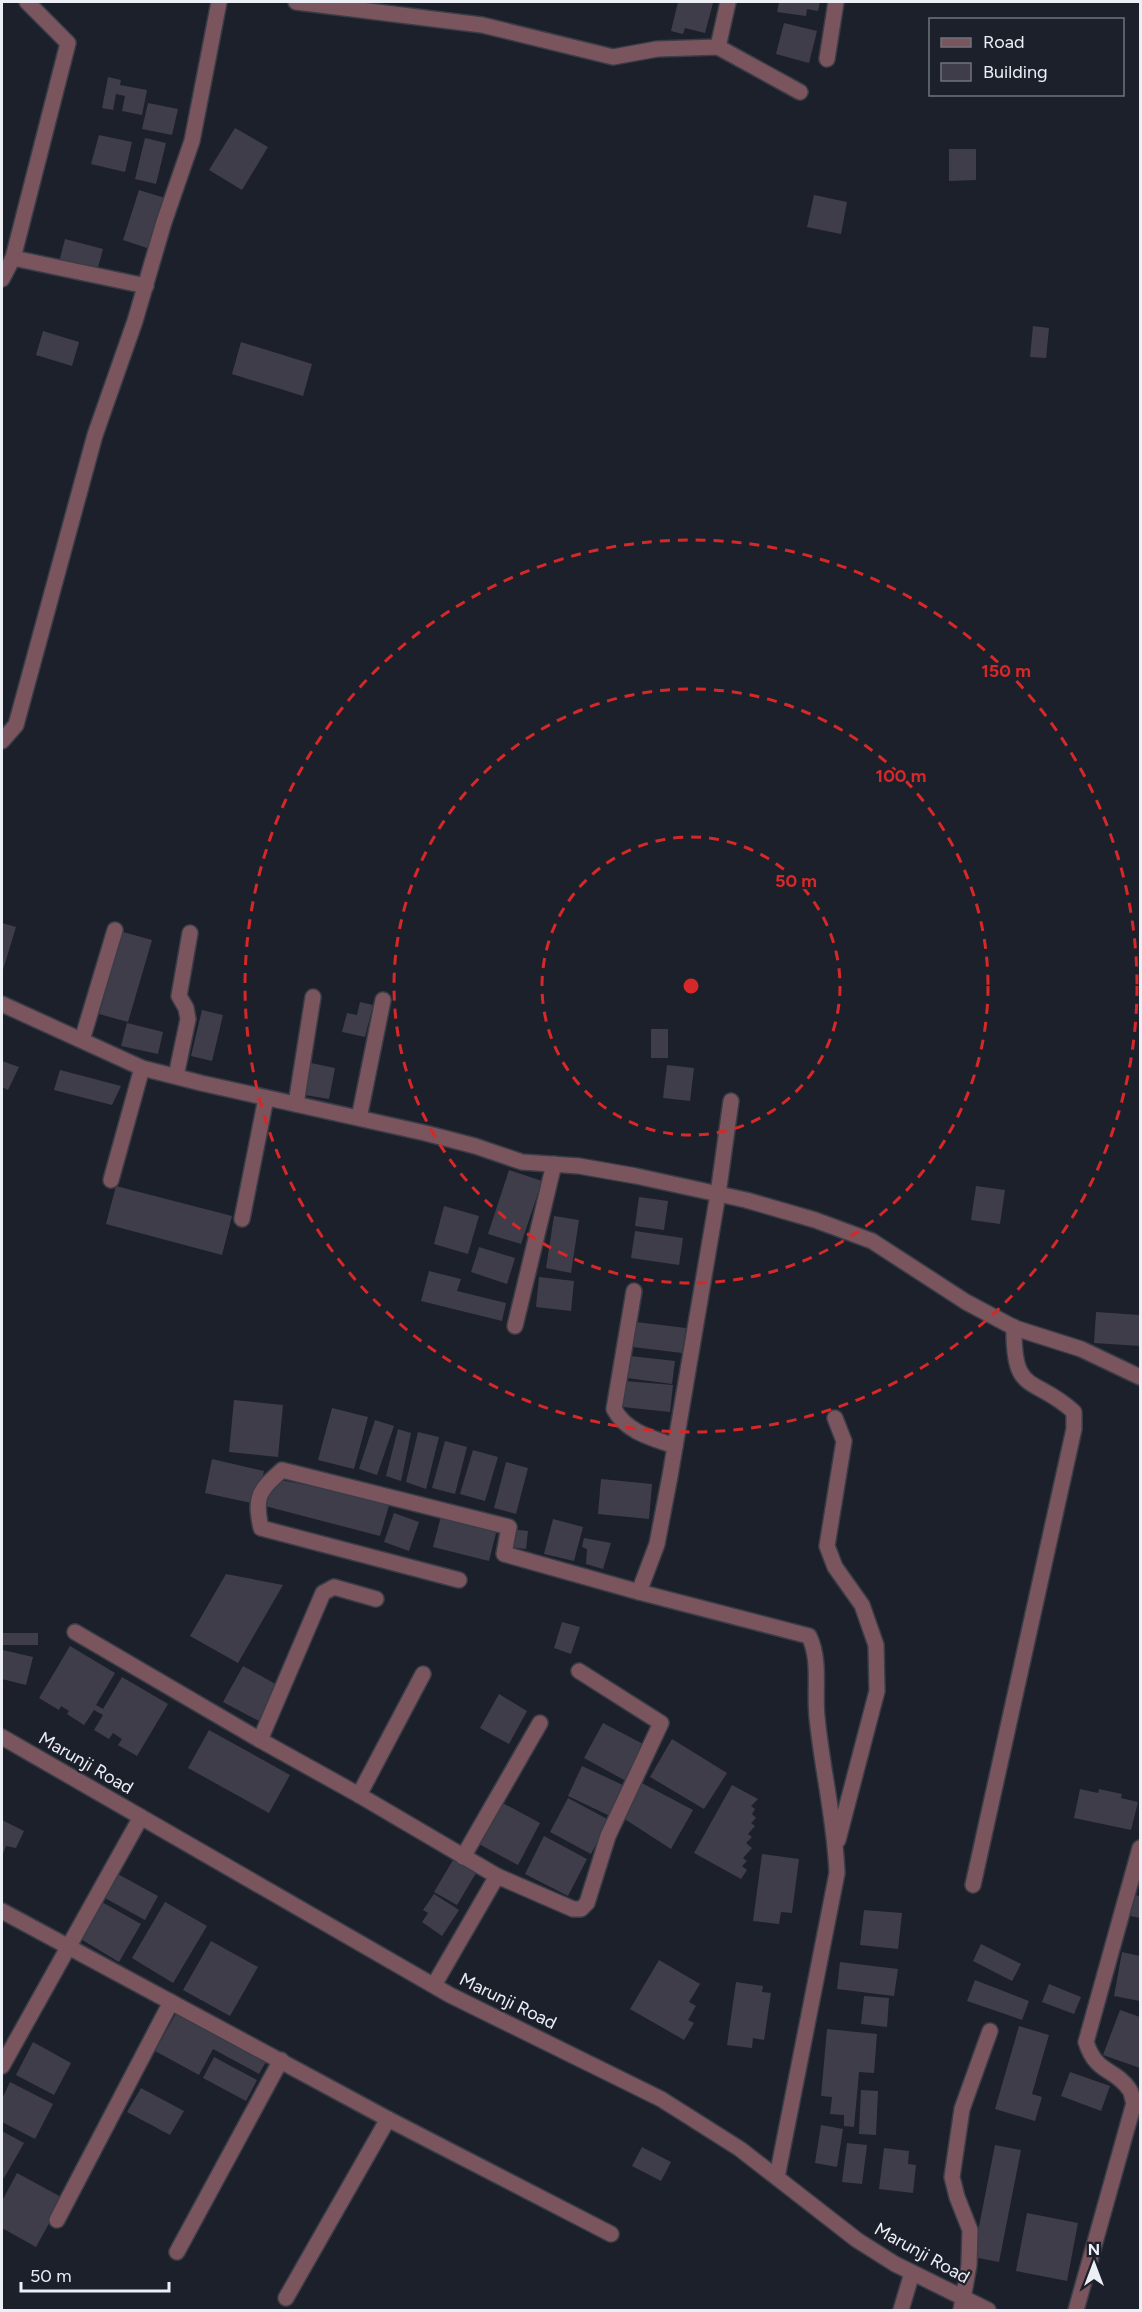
<svg xmlns="http://www.w3.org/2000/svg" width="1142" height="2312" font-family="Figtree,sans-serif">
	<rect width="100%" height="100%" fill="#1c202b"/>
	<g fill="#3f3d4a">
		<polygon points="678,2 713,3 705,33 685,28 683,34 671,31"/>
		<polygon points="779,2 820,2 818,11 807,9 806,16 777,12"/>
		<polygon points="784,23 817,31 809,63 776,54"/>
		<polygon points="108,77 121,80 120,85 147,90 142,115 122,111 125,96 116,94 113,110 102,108"/>
		<polygon points="148,103 178,109 172,135 142,129"/>
		<polygon points="235,128 268,147 242,190 209,170"/>
		<polygon points="99,135 132,142 125,172 91,164"/>
		<polygon points="145,138 166,143 156,184 135,179"/>
		<polygon points="949,149 976,149 976,180 949,181"/>
		<polygon points="139,190 165,198 150,249 123,240"/>
		<polygon points="814,195 847,202 841,234 807,227"/>
		<polygon points="65,239 103,249 97,271 59,262"/>
		<polygon points="1033,326 1049,328 1046,358 1030,357"/>
		<polygon points="43,331 79,342 72,366 36,355"/>
		<polygon points="241,342 312,364 303,396 232,374"/>
		<polygon points="2,923 16,927 2,973"/>
		<polygon points="123,932 152,940 128,1022 99,1014"/>
		<polygon points="360,1002 373,1005 365,1037 342,1032 347,1013 357,1015"/>
		<polygon points="202,1010 223,1015 212,1061 191,1056"/>
		<polygon points="127,1023 163,1032 158,1054 121,1046"/>
		<rect x="651" y="1029" width="17" height="29"/>
		<polygon points="2,1061 19,1067 8,1090 2,1087"/>
		<polygon points="311,1063 335,1068 329,1099 305,1095"/>
		<polygon points="667,1065 694,1068 690,1101 663,1098"/>
		<polygon points="60,1070 121,1086 112,1105 54,1090"/>
		<polygon points="509,1170 542,1181 521,1244 488,1234"/>
		<polygon points="116,1186 232,1216 222,1255 106,1224"/>
		<polygon points="976,1186 1005,1190 1000,1224 971,1220"/>
		<polygon points="639,1197 668,1201 664,1230 635,1226"/>
		<polygon points="444,1206 479,1216 468,1254 434,1244"/>
		<polygon points="554,1216 579,1220 571,1273 546,1268"/>
		<polygon points="635,1231 683,1238 679,1265 631,1258"/>
		<polygon points="479,1247 515,1258 507,1284 471,1272"/>
		<polygon points="429,1271 461,1279 457,1291 506,1303 502,1321 421,1301"/>
		<polygon points="539,1277 574,1281 571,1311 536,1307"/>
		<polygon points="1096,1312 1140,1315 1140,1346 1094,1343"/>
		<polygon points="636,1322 686,1328 682,1353 633,1347"/>
		<polygon points="630,1356 675,1361 672,1384 627,1378"/>
		<polygon points="625,1381 673,1385 670,1412 623,1407"/>
		<polygon points="234,1400 283,1405 278,1457 229,1452"/>
		<polygon points="332,1408 368,1417 354,1469 318,1460"/>
		<polygon points="375,1420 394,1426 377,1475 359,1469"/>
		<polygon points="398,1429 411,1433 401,1481 386,1476"/>
		<polygon points="418,1432 439,1437 426,1489 406,1482"/>
		<polygon points="445,1441 467,1447 455,1494 432,1488"/>
		<polygon points="473,1450 498,1457 485,1501 460,1494"/>
		<polygon points="212,1459 264,1471 256,1504 205,1493"/>
		<polygon points="506,1462 528,1468 516,1514 494,1508"/>
		<polygon points="276,1479 390,1502 380,1536 265,1506"/>
		<polygon points="601,1479 652,1484 649,1519 598,1514"/>
		<polygon points="394,1513 419,1522 409,1551 384,1542"/>
		<polygon points="441,1516 497,1529 489,1561 433,1547"/>
		<polygon points="553,1519 583,1527 574,1561 544,1554"/>
		<polygon points="510,1529 528,1531 526,1549 508,1547"/>
		<polygon points="584,1538 611,1543 603,1569 586,1564 587,1549 582,1547"/>
		<polygon points="226,1574 283,1585 238,1663 190,1636"/>
		<polygon points="562,1622 580,1627 571,1654 554,1648"/>
		<rect x="2" y="1633" width="36" height="12"/>
		<polygon points="70,1646 115,1673 96,1705 103,1709 122,1677 168,1704 137,1756 118,1745 122,1739 113,1733 109,1739 94,1730 103,1715 94,1710 84,1725 67,1714 69,1711 61,1706 59,1710 39,1698"/>
		<polygon points="3,1650 33,1657 26,1685 2,1679"/>
		<polygon points="243,1666 279,1686 259,1721 223,1702"/>
		<polygon points="499,1694 527,1711 509,1744 480,1728"/>
		<polygon points="603,1723 645,1745 626,1781 584,1758"/>
		<polygon points="209,1730 290,1775 269,1813 188,1768"/>
		<polygon points="672,1739 727,1773 704,1809 650,1777"/>
		<polygon points="582,1766 627,1787 612,1817 568,1796"/>
		<polygon points="640,1782 693,1810 671,1849 623,1818"/>
		<polygon points="732,1785 758,1799 751,1806 755,1809 752,1814 756,1818 751,1823 755,1826 748,1834 752,1837 746,1843 752,1848 743,1858 747,1861 742,1866 747,1870 741,1879 694,1853"/>
		<polygon points="1080,1789 1098,1793 1099,1789 1122,1794 1121,1798 1138,1802 1131,1830 1074,1818"/>
		<polygon points="568,1798 609,1820 591,1854 550,1832"/>
		<polygon points="499,1801 540,1823 518,1865 477,1843"/>
		<polygon points="2,1820 24,1831 16,1848 6,1846 2,1856"/>
		<polygon points="544,1836 587,1859 568,1896 525,1874"/>
		<polygon points="762,1854 799,1859 792,1913 781,1912 779,1924 753,1921"/>
		<polygon points="453,1860 476,1873 457,1905 434,1892"/>
		<polygon points="116,1873 158,1896 145,1920 103,1897"/>
		<polygon points="434,1894 459,1910 442,1936 422,1922 428,1913 423,1910"/>
		<polygon points="1130,1894 1140,1896 1140,1918 1126,1915"/>
		<polygon points="100,1901 141,1924 119,1962 79,1938"/>
		<polygon points="165,1902 207,1926 173,1983 132,1958"/>
		<polygon points="864,1910 902,1913 898,1949 860,1945"/>
		<polygon points="211,1941 258,1967 230,2016 183,1990"/>
		<polygon points="981,1944 1021,1964 1012,1981 973,1961"/>
		<polygon points="1122,1952 1140,1956 1140,2001 1114,1996"/>
		<polygon points="659,1960 700,1984 689,2002 696,2006 688,2020 694,2023 684,2040 630,2009"/>
		<polygon points="840,1962 898,1969 894,1996 837,1989"/>
		<polygon points="975,1980 1029,2001 1022,2020 967,2001"/>
		<polygon points="736,1982 763,1986 762,1992 771,1993 764,2040 753,2038 752,2048 727,2045"/>
		<polygon points="1049,1984 1081,1997 1074,2014 1042,2002"/>
		<polygon points="864,1996 889,1998 887,2027 861,2024"/>
		<polygon points="178,2010 268,2058 259,2074 213,2049 199,2075 155,2051"/>
		<polygon points="1120,2010 1140,2017 1140,2068 1103,2055"/>
		<polygon points="1019,2026 1049,2035 1032,2094 1042,2097 1035,2121 995,2109"/>
		<polygon points="827,2029 877,2034 874,2073 859,2072 854,2127 844,2126 844,2115 830,2114 832,2097 821,2096"/>
		<polygon points="33,2042 71,2063 54,2095 16,2075"/>
		<polygon points="214,2057 257,2080 246,2101 203,2078"/>
		<polygon points="1070,2072 1110,2086 1101,2111 1061,2096"/>
		<polygon points="10,2082 53,2104 35,2139 2,2122 2,2099"/>
		<polygon points="141,2088 184,2111 170,2135 127,2112"/>
		<polygon points="861,2090 878,2091 876,2135 859,2134"/>
		<polygon points="821,2125 843,2129 837,2167 815,2163"/>
		<polygon points="2,2131 24,2143 4,2178 2,2177"/>
		<polygon points="847,2143 867,2145 862,2184 842,2182"/>
		<polygon points="995,2145 1021,2150 999,2262 973,2257"/>
		<polygon points="642,2147 671,2162 661,2181 632,2166"/>
		<polygon points="884,2148 909,2151 908,2164 916,2165 913,2193 879,2189"/>
		<polygon points="17,2173 63,2198 36,2247 2,2228 2,2201"/>
		<polygon points="1027,2213 1078,2223 1067,2281 1016,2271"/>
	</g>
	<g fill="none" stroke-linecap="round" stroke-linejoin="round">
		<g stroke="#393d47" stroke-width="18">
			<g id="minor">
				<polyline points="296,2 482,25 613,57 657,49 718,47 800,92"/>
				<polyline points="718,47 728,2"/>
				<polyline points="827,59 836,2"/>
				<polyline points="13,258 146,286"/>
				<polyline points="2,279 13,258 68,43 27,2"/>
				<polyline points="2,741 16,725 95,435 135,321 164,222 192,141 219,2"/>
				<polyline points="2,1004 142,1068 201,1083 425,1133 475,1146 522,1162 579,1166 636,1176 746,1200 815,1220 872,1241 966,1302 1015,1328 1081,1349 1140,1377"/>
				<polyline points="82,1040 115,930"/>
				<polyline points="176,1076 188,1019 186,1008 179,996 190,933"/>
				<path d="M731,1101L718,1194L670,1476L657,1544L639,1592L809,1636C821,1661 814,1690 817,1717C822,1769 835,1820 837,1873L777,2177"/>
				<polyline points="296,1104 313,997"/>
				<polyline points="359,1118 383,1000"/>
				<polyline points="111,1180 142,1068"/>
				<polyline points="242,1219 266,1098"/>
				<path d="M634,1291L614,1409C626,1432 652,1438 675,1446"/>
				<polyline points="515,1326 554,1164"/>
				<polyline points="835,1418 844,1441 827,1546 835,1567 862,1605 876,1645 877,1691 838,1840"/>
				<path d="M459,1580L261,1528C254,1496 259,1491 282,1470L509,1527L504,1554L639,1592"/>
				<polyline points="376,1599 334,1587 323,1593 260,1740 359,1795 497,1876"/>
				<polyline points="75,1632 260,1740"/>
				<polyline points="2,1737 450,1995 661,2099 740,2149 857,2240 895,2264 988,2310"/>
				<polyline points="359,1795 423,1674"/>
				<polyline points="463,1857 540,1723"/>
				<path d="M973,1885L1074,1429V1412C1034,1375 1013,1397 1014,1327"/>
				<polyline points="2,1911 388,2119 611,2234"/>
				<polyline points="434,1985 497,1876 573,1909 581,1909 587,1903 608,1836 661,1723 579,1671"/>
				<polyline points="2,2066 141,1817"/>
				<polyline points="57,2220 171,2002"/>
				<polyline points="177,2252 281,2060"/>
				<polyline points="286,2298 388,2119"/>
				<polyline points="901,2310 912,2273"/>
				<polyline points="961,2310 969,2265 970,2230 957,2197 952,2177 962,2109 990,2031"/>
				<path d="M1076,2310L1134,2103C1132,2099 1132,2092 1129,2089C1115,2068 1096,2074 1086,2042L1140,1848"/>
			</g>
		</g>
		<use href="#minor" stroke="#7b555d" stroke-width="15"/>
	</g>
	<g fill="none" stroke="#d62828" stroke-width="3" stroke-dasharray="10 8">
		<circle cx="691" cy="986" r="149"/>
		<circle cx="691" cy="986" r="297"/>
		<circle cx="691" cy="986" r="446"/>
	</g>
	<g text-anchor="middle" stroke-width="4.5" stroke-linejoin="round" paint-order="stroke">
		<g font-size="18" fill="#eceff6" stroke="#1c202b">
			<text transform="translate(86 1763) rotate(30)" y="6">Marunji Road</text>
			<text transform="translate(508 2001) rotate(26)" y="6">Marunji Road</text>
			<text transform="translate(922 2253) rotate(29)" y="6">Marunji Road</text>
		</g>
	</g>
	<circle cx="691" cy="986" r="9" fill="#d62828" stroke="#1c202b" stroke-width="3"/>
	<g font-size="18" text-anchor="middle" font-weight="bold" fill="#d62828" stroke="#1c202b" stroke-width="4.5" stroke-linejoin="round" paint-order="stroke">
		<text x="1006" y="677">150 m</text>
		<text x="901" y="782">100 m</text>
		<text x="796" y="887">50 m</text>
	</g>
	<rect width="1142" height="2312" fill="none" stroke="#eceff6" stroke-width="6"/>
	<rect x="929" y="18" width="195" height="78" fill="#1c202b" stroke="#6f737c" stroke-width="1.5"/>
	<rect x="941" y="38" width="30" height="9" fill="#7b555d" stroke="#6f737c" stroke-width="1.5"/>
	<text x="983" y="48" font-size="18" fill="#eceff6">Road</text>
	<rect x="941" y="63" width="30" height="18" fill="#3f3d4a" stroke="#6f737c" stroke-width="1.5"/>
	<text x="983" y="78" font-size="18" fill="#eceff6">Building</text>
	<g transform="translate(1094 2264)" stroke="#1c202b" stroke-width="4.5" paint-order="stroke">
	<path d="M0-4.5L10 22L0 15L-10 22Z" fill="#eceff6"/>
	<text y="-9" font-size="16" font-weight="bold" text-anchor="middle" fill="#eceff6">N</text>
	</g>
	<path d="M21 2282v9h148v-9" fill="none" stroke="#eceff6" stroke-width="3"/>
	<text x="30" y="2282" font-size="18" fill="#eceff6" stroke="#1c202b" stroke-width="4.5" paint-order="stroke">50 m</text>
</svg>
